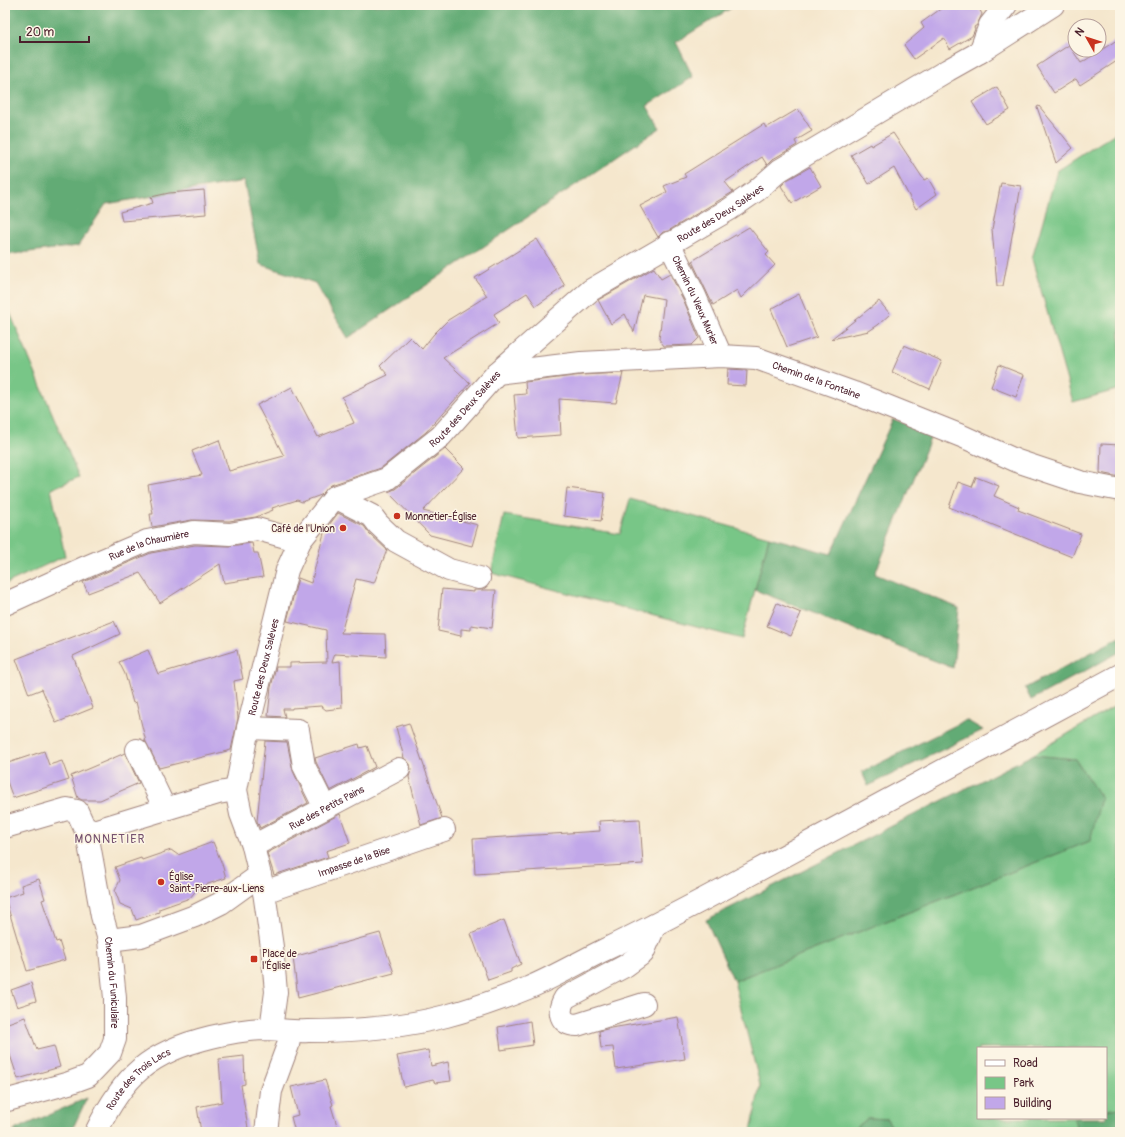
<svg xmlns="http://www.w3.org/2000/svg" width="1125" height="1137" font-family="Pangolin,sans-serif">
	<rect width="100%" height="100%" fill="#fcf5e5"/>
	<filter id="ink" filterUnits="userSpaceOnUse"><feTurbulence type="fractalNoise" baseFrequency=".025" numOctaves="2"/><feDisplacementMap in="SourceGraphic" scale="8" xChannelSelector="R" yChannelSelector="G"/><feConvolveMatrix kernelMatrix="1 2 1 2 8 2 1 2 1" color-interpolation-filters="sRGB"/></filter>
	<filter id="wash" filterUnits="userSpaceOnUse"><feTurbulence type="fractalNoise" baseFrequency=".012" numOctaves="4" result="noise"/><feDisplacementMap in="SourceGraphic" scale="16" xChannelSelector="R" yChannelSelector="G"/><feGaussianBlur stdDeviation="0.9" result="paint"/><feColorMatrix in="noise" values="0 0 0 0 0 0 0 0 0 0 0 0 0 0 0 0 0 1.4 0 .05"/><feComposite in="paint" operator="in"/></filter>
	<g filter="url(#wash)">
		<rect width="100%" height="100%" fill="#f5e7cd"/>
		<g fill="#78c687" stroke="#617259">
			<polygon points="1120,130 1120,389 1073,402 1032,259 1057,171"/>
			<polygon points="5,301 79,477 51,489 65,556 5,584"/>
			<polygon points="630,499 769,537 742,639 491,573 504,515 620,534"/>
			<polygon points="1120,703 1120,1108 1106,1110 1106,1048 978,1048 978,1118 1075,1118 1076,1132 895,1132 887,1119 868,1118 851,1132 751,1132 760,1085 734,981 1090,841 1075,759 1032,755"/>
		</g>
		<g fill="#62ab74" stroke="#566550">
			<polygon points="5,5 736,5 676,42 693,77 647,106 660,128 348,338 315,283 260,264 244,181 106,204 78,246 5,255"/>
			<polygon points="893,419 932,434 875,574 959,608 953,668 755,590 769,537 831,554"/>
			<polygon points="1120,637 1120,652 1031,700 1025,688"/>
			<polygon points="966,720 983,730 868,786 862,772"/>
			<polygon points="1032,755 1075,759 1101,798 1090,841 734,981 706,920"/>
			<polygon points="87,1098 71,1132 15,1132 14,1130"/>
			<polygon points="1120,1108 1120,1132 1076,1132 1075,1118 1106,1118 1106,1110"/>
			<polygon points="868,1118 887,1119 895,1132 851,1132"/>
		</g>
		<g id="blocks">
			<g fill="#c1a7e9">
				<polygon points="946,5 977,5 982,14 977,25 974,27 975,29 972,36 950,49 944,38 914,59 904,45 924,28 921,23"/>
				<polygon points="1120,38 1120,59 1080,85 1076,79 1054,93 1037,66 1069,45 1081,63"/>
				<polygon points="997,87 1010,110 986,124 972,102"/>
				<polygon points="1039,106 1073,148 1056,163 1037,107"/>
				<polygon points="798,109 812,131 795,141 797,145 773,159 767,165 762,157 725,182 733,192 668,231 663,232 658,237 640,206 667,192 664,186 686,177 684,174 764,124 766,128"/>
				<polygon points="893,133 924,180 928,178 937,194 916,209 894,168 869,184 851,155 870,144 871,146"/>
				<polygon points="810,167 821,186 792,203 781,186 787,180"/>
				<polygon points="1001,183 1021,186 1003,286 997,286 992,229"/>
				<polygon points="204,190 206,214 122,221 120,212 153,203 151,197 169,193"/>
				<polygon points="749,227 769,252 766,255 775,265 741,298 737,290 713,305 692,261"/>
				<polygon points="537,239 565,286 536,306 527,293 494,314 499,323 443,358 470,383 426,432 381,468 331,485 321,495 302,502 297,500 272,508 273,510 256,517 229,521 192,520 152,527 150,514 153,514 148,485 202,475 192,451 219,440 229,471 284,456 257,405 265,401 292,387 318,437 354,423 342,397 388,375 380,366 410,337 422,349 433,335 448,320 487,296 475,278"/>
				<polygon points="654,268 661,279 670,274 684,301 699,338 692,345 664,346 659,339 664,299 643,295 634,332 625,314 611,324 598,300"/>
				<polygon points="799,294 817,337 787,347 771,309"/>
				<polygon points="879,301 890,314 878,325 869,331 831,339"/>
				<polygon points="904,345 942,361 930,389 892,372"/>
				<polygon points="999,365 1024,375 1016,397 991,387"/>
				<polygon points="728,369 747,370 746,386 727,385"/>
				<polygon points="623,373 616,403 559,399 561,435 518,438 514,395 526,394 525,382 582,375"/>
				<polygon points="1101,444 1120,445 1120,477 1100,473"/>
				<polygon points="445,449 464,468 423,511 478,525 472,546 430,535 388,492 395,489"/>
				<polygon points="976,477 999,486 994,496 1019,507 1018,510 1081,534 1072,557 949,507 958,482 972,487"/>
				<polygon points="567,488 605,493 601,521 564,516"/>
				<polygon points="338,513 364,526 369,533 387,550 374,583 356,579 341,633 385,634 386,657 335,654 332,662 340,661 342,708 326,710 321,706 292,708 292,709 283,709 285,717 268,716 271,687 276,667 290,667 290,663 327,662 326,630 287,621 298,578 311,583 324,533 323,533"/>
				<polygon points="252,543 254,553 258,553 263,577 224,583 220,564 160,603 140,573 88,593 83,582 151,553 195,545 229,546"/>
				<polygon points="442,589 474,592 474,590 496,590 492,628 471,625 471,630 461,629 461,636 438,631"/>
				<polygon points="777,603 801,613 791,636 767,626"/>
				<polygon points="114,621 120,634 73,656 93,708 56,723 42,689 29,694 16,659"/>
				<polygon points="148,650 158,674 237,650 243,679 234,681 238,718 231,750 159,768 146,742 136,702 133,703 125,674 119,662"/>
				<polygon points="409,723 442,818 421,825 409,777 411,770 410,764 404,758 396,727"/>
				<polygon points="265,741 287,742 293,771 308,803 260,828 257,821"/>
				<polygon points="359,744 360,748 367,746 375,767 330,791 316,762 315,758"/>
				<polygon points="44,751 49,765 62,761 69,780 13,798 5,776 5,764"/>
				<polygon points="125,753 139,783 100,800 82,800 78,798 71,776"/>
				<polygon points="340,814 350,843 326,851 328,857 274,875 267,853"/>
				<polygon points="640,819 643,864 475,874 473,839 600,831 599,821"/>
				<polygon points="213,842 222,864 226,878 196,888 197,889 190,898 159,909 159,912 136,920 132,909 120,904 115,891 120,880 115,867 141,858 142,860 171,850 178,855"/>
				<polygon points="39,879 45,899 42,900 56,942 59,941 65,960 27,971 5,898 23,892 21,885"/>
				<polygon points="504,920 521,964 511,969 511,972 488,980 471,934"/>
				<polygon points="380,933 394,973 298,998 293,957"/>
				<polygon points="31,983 36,1001 17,1007 11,990"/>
				<polygon points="25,1017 37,1050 54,1046 60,1067 18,1079 9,1052 5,1053 5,1024"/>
				<polygon points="678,1017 685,1059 616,1069 613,1047 601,1048 599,1031 611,1028"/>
				<polygon points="530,1021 533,1045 501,1050 498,1027"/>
				<polygon points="428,1050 431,1066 448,1062 451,1081 435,1083 433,1080 404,1087 397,1056"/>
				<polygon points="244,1056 245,1084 241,1085 248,1128 231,1132 201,1132 197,1107 222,1102 219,1059"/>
				<polygon points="325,1080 333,1105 331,1106 339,1132 295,1132 291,1117 298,1115 291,1087"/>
			</g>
		</g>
	</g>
	<g filter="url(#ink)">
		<use href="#blocks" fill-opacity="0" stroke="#a0837c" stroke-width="1"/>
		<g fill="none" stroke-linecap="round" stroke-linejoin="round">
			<g stroke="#a0837c" stroke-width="24">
				<g id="minor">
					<polyline points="980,52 990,25 1006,5"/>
					<path id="s1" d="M669,243L695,296L721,356"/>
					<path id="s2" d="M497,373L581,363L721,356L756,358L854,393L964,437L1017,461L1080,482L1120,490"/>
					<polyline points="335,497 372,516 378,524 396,541 449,570 479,578"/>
					<path id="s3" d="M5,604L86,567L147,541L194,532L230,534L257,529L300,541"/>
					<polyline points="248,728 298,730 304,766 325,808"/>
					<polyline points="137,750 165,809"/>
					<path id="s4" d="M5,827L67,809L77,811L87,833L102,916L109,940L115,998V1039L110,1053L88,1076L69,1083L8,1100"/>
					<polyline points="87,833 218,793 236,790"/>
					<path id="s5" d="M253,846L399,769"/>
					<path id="s6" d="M264,892L444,830"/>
					<polyline points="109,940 141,936 195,916 221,903 260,875"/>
					<path d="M644,1004L577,1025C560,1025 557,1011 565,998L625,966L643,953L655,925"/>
					<path id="s7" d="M271,1029L276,992L272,947L264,892L253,846L241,814L236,790L248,728L287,570L300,541L335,497L387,479L441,436L497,373L591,290L730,209L756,191L780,170L948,70L980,52L1053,5"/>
					<path id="s8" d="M96,1132C124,1075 149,1052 211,1037C228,1033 244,1030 262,1029C277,1029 293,1032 308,1031C354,1031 401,1028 446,1016C473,1009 501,999 528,988C552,978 576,964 600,952C650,928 699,902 749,875C872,808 996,742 1120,675"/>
					<polyline points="266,1132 271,1091 288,1045 290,1031"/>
				</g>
			</g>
			<use href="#minor" stroke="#fff" stroke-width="22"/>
		</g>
	</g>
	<g fill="#c8321e" stroke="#fcf5e5" stroke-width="1.5">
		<circle cx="397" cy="516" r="4"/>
		<circle cx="343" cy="528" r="4"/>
		<circle cx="161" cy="882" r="4"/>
		<rect x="250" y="955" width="8" height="8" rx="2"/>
	</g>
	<g text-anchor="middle" stroke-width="3" stroke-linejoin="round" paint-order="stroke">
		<g font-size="10" fill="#4a1f2b" stroke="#fcf5e5">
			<text dy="4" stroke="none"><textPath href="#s7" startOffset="1042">Route des Deux Salèves</textPath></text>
			<text dy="4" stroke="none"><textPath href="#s1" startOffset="63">Chemin du Vieux Murier</textPath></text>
			<text dy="4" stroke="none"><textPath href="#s2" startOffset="324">Chemin de la Fontaine</textPath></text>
			<text dy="4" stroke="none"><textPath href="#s7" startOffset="718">Route des Deux Salèves</textPath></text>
			<text dy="4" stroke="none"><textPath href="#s3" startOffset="156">Rue de la Chaumière</textPath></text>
			<text dy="4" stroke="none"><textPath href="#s7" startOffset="370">Route des Deux Salèves</textPath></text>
			<text dy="4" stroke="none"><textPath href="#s5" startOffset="83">Rue des Petits Pains</textPath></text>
			<text dy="4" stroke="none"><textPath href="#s6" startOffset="95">Impasse de la Bise</textPath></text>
			<text dy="4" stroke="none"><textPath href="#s4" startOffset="251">Chemin du Funiculaire</textPath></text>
			<text dy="4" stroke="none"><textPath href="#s8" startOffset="69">Route des Trois Lacs</textPath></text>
		</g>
		<g font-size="10" fill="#4a1f2b" stroke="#fcf5e5" text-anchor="start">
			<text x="405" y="520">Monnetier-Église</text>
			<text x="335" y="532" text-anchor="end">Café de l'Union</text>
			<text x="169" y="880">Église<tspan x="169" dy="12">Saint-Pierre-aux-Liens</tspan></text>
			<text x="262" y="957">Place de<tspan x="262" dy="12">l'Église</tspan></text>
		</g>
		<g font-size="12" letter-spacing="1" fill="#744f6e" stroke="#fcf5e5">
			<text x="110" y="843">MONNETIER</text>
		</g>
	</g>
	<rect width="1125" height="1137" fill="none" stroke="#fcf5e5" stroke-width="20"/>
	<rect x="977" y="1047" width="130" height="72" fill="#fcf5e5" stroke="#b59f9b"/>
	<rect x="985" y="1060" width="20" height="6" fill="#ffffff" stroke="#b59f9b"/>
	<text x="1013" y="1067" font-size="12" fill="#4a1f2b">Road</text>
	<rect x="985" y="1077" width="20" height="12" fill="#78c687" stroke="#b59f9b"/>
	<text x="1013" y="1087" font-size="12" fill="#4a1f2b">Park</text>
	<rect x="985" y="1097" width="20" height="12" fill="#c1a7e9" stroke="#b59f9b"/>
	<text x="1013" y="1107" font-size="12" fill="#4a1f2b">Building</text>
	<g transform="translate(1087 38) rotate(309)"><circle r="19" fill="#fcf5e5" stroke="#b59f9b"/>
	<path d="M0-3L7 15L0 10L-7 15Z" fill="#c8321e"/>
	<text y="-6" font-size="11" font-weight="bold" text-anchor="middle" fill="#4a1f2b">N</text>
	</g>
	<path d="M20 36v6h69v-6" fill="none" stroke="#4a1f2b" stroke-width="2"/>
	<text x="26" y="36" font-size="12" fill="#4a1f2b" stroke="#fcf5e5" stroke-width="3" paint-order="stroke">20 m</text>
</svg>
